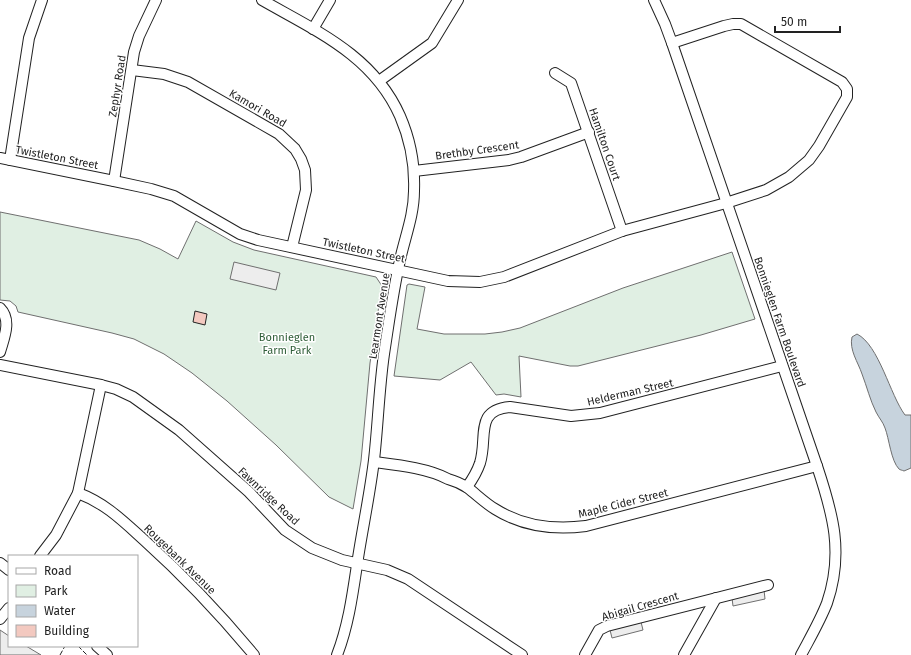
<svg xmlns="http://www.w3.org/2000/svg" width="911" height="655" font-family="'Fira Sans',sans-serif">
	<rect width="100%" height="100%" fill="#fff"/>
	<g fill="#e0efe3" stroke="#6f6f6f">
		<polygon points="0,212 139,240 160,249 178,259 196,221 233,242 254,250 376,277 382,286 370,363 361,461 353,509 329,497 276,445 227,401 192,373 164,354 134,339 112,333 18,312 16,306 10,301 0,300"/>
		<polygon points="732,252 755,319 701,335 578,366 570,366 519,356 521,397 504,394 496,395 471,362 440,380 394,376 407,285 409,284 425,287 417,329 444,334 485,334 502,332 520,328 623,288"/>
	</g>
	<g fill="#ededed" stroke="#6f6f6f">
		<polygon points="234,262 280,273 276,290 230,279"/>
		<polygon points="764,590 765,599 733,606 732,598"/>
		<polygon points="641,622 643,630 612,638 610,630"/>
		<polygon points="0,630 9,636 9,646 26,646 41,655 0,655"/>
	</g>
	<path fill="#c7d3dd" stroke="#6f6f6f" d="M857,334C879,345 890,395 905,415H911V468L904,471C902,470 900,470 899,469C891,461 889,438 885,428C883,422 879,418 876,412C870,400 867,387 862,374C858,362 849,350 852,337Z"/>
	<polygon fill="#f3c9c0" stroke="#222" points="195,311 207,314 205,325 193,322"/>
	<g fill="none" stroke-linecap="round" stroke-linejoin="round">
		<g stroke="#222" stroke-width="12">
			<g id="minor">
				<path d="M262,0C316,31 373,55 400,116C410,139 415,166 414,191C414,215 405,237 400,260C393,291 389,322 384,354C379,389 378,425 374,460C370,493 363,526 358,558C353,591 349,624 337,655"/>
				<path d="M654,0L665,24L672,43L817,466C833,514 844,553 827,603C820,621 810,638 801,655"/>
				<polyline points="313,29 330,0"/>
				<polyline points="132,70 164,74 188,82 279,134 295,149 301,159 305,170 306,190 292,247"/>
				<polyline points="555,73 571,83 622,231"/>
				<polyline points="379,81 432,43 458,0"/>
				<polyline points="0,158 114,181 151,189 174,196 240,234 258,240 448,281 480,282 504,277 622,231 726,203 766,190 789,177 809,160 819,146 847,97 847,89 842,82 741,24 733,24 724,26 672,43"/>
				<polyline points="10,160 29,38 42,0"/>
				<polyline points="414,171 509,160 521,157 589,132"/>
				<polyline points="114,181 134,52 139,36 156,0"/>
				<path d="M0,308C12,320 4,338 0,352"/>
				<polyline points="0,365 101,385 116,389 133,397 179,430 249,492 285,530 312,548 342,560 387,570 408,579 522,655"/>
				<path d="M374,462C397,465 427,468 448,479C455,481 462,484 468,488C477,495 485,503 495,509C522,526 555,530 586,526L817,466"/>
				<path d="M467,487C472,480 477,472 480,463C488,437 474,410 510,407L571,416L600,413L782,366"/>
				<path d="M78,493C105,503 123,521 144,540C184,576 220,614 254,655"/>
				<polyline points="40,556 56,535 78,493 101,385"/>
				<polyline points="0,563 9,570"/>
				<polyline points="0,619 9,608"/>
				<polyline points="97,646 107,655"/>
				<polyline points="585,655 599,630 607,626 768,585"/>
				<polyline points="684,655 716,598"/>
			</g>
		</g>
		<use href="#minor" stroke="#fff" stroke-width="10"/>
		<g stroke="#222" stroke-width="1" stroke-dasharray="5 2" stroke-linecap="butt">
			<polyline points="78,646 87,655"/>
			<polyline points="60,655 65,646"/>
		</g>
	</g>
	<g text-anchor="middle" stroke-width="3" stroke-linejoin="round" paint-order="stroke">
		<g font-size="11" fill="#222" stroke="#fff">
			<text transform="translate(117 86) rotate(-81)" y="4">Zephyr Road</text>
			<text transform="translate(258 108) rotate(30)" y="4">Kamori Road</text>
			<text transform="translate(605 144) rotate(71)" y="4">Hamilton Court</text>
			<text transform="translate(477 150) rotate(-8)" y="4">Brethby Crescent</text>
			<text transform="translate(57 157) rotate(11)" y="4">Twistleton Street</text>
			<text transform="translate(364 250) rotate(12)" y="4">Twistleton Street</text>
			<text transform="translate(379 316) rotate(-81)" y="4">Learmont Avenue</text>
			<text transform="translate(780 322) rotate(71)" y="4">Bonnieglen Farm Boulevard</text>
			<text transform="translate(630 392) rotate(-13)" y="4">Helderman Street</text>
			<text transform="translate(269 496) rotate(43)" y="4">Fawnridge Road</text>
			<text transform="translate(623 503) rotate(-14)" y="4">Maple Cider Street</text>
			<text transform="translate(180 559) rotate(44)" y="4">Rougebank Avenue</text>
			<text transform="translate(640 606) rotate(-16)" y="4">Abigail Crescent</text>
		</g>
		<g font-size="11" fill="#2f5e38" stroke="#fff">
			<text x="287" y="341">Bonnieglen<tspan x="287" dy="13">Farm Park</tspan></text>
		</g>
	</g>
	<rect x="8" y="555" width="130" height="92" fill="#ffffff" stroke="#a7a7a7"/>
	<rect x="16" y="568" width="20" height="6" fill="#ffffff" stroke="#a7a7a7"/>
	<text x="44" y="575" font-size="12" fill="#222222">Road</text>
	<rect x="16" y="585" width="20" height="12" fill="#e0efe3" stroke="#a7a7a7"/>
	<text x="44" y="595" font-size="12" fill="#222222">Park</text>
	<rect x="16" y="605" width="20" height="12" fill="#c7d3dd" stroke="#a7a7a7"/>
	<text x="44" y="615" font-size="12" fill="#222222">Water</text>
	<rect x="16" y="625" width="20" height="12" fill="#f3c9c0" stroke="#a7a7a7"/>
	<text x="44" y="635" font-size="12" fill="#222222">Building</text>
	<path d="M775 26v6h65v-6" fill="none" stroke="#222222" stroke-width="2"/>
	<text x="781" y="26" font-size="12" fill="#222222" stroke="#ffffff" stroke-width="3" paint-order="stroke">50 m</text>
</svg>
